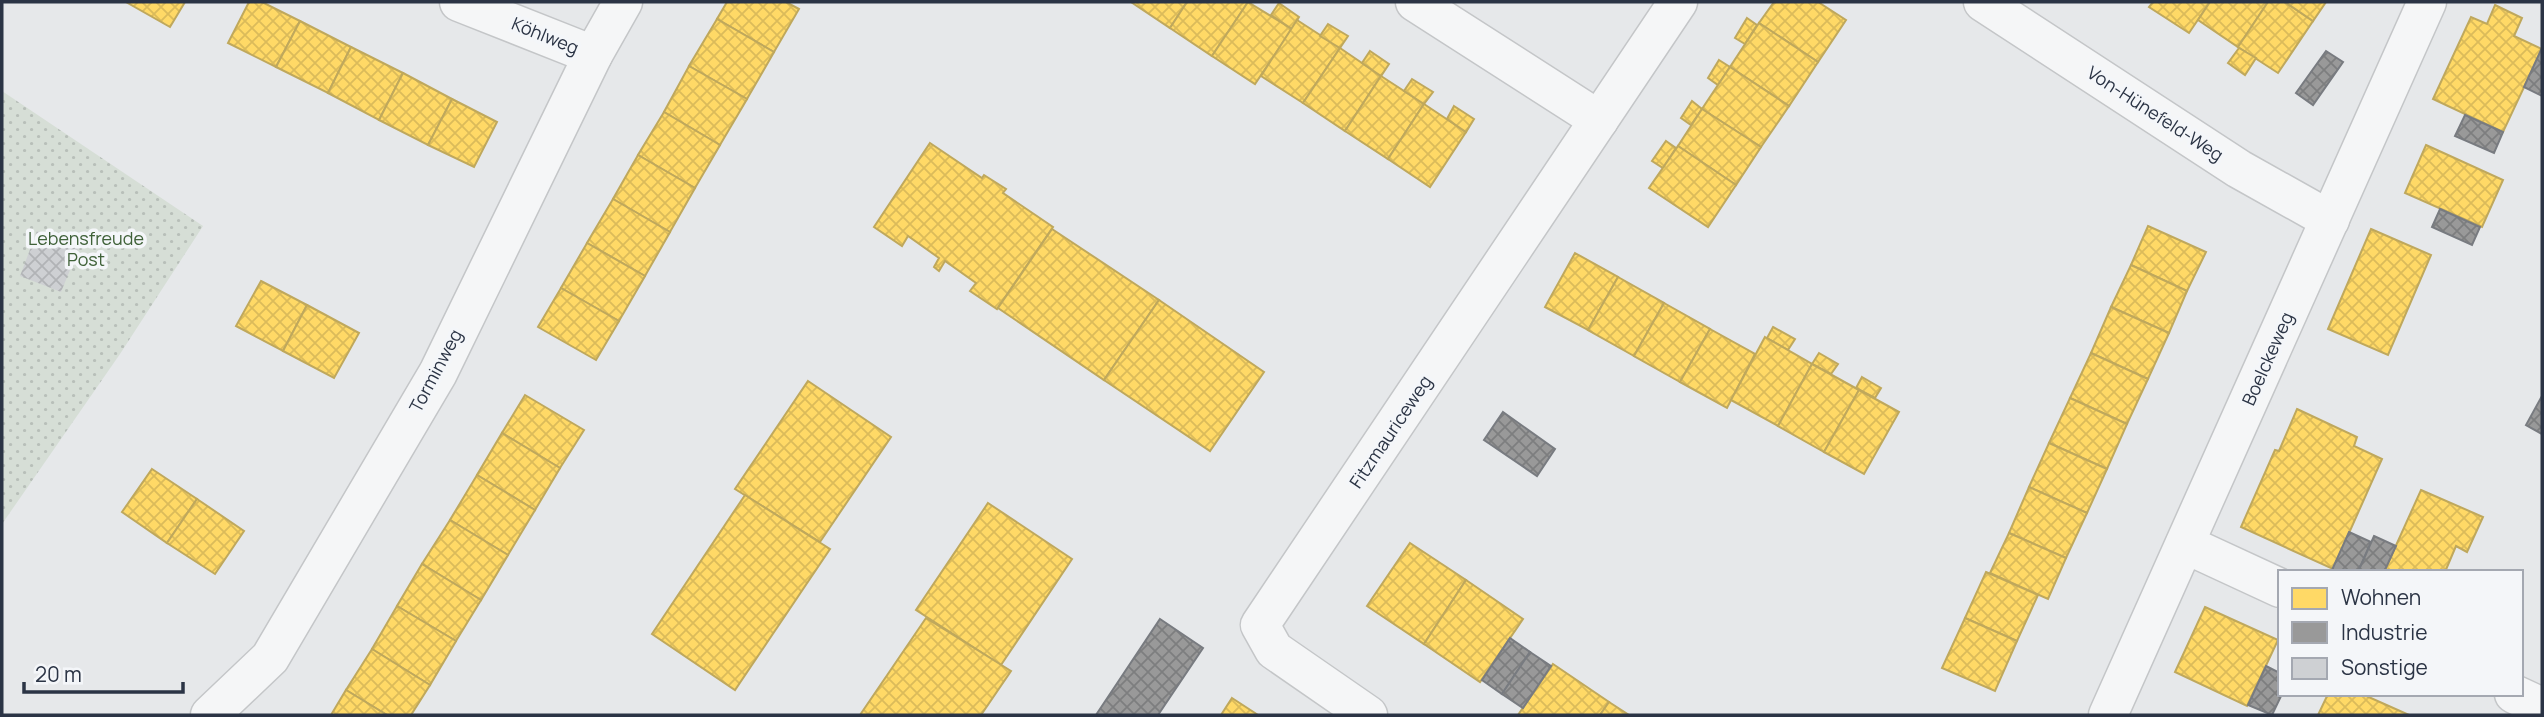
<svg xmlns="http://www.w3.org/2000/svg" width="2544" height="717" font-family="Manrope,sans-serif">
	<defs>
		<pattern id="garden-dots" width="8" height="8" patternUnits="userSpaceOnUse" patternTransform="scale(1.75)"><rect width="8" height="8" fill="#d6ded6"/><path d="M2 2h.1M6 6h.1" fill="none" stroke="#b8bfb9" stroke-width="1.8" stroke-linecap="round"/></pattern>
		<pattern id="homes-cross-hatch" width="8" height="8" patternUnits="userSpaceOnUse" patternTransform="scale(1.75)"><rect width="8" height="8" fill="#ffd966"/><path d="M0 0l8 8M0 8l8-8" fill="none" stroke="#dbbb5a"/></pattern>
		<pattern id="industry-cross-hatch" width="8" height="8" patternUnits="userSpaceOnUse" patternTransform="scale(1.75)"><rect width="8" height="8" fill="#999"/><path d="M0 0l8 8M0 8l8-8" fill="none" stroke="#7d7e7f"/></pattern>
		<pattern id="building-cross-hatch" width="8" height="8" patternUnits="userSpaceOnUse" patternTransform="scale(1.75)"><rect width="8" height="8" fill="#ced0d3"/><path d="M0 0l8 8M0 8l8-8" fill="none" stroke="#b1b3b6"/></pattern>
	</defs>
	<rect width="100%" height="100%" fill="#e6e8ea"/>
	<polygon fill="url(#garden-dots)" points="2,91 203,226 120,354 2,524"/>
	<g fill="url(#homes-cross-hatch)" stroke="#bfa85c" stroke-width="2">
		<polygon points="126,2 185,2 170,27"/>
		<polygon points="249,2 262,2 300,21 276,67 228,43"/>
		<polygon points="727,2 786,2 799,9 774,52 717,19"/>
		<polygon points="1131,2 1187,2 1170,28"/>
		<polygon points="1187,2 1248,2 1212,56 1170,28"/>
		<polygon points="1248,2 1292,29 1255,84 1212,56"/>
		<polygon points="1774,2 1818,2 1846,20 1818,62 1759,23"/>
		<polygon points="2153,2 2210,2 2189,33 2149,7"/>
		<polygon points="2210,2 2268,2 2238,47 2198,20"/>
		<polygon points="2268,2 2285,2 2313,21 2278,73 2238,47"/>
		<polygon points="2285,2 2326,2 2313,21"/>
		<polygon points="1279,3 1299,17 1292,29 1271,15"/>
		<polygon points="2495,5 2522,18 2514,36 2542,49 2503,132 2433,99 2471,17 2487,24"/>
		<polygon points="1747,18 1757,25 1745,44 1735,38"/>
		<polygon points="717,19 774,52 747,99 689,66"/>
		<polygon points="1297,20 1340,48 1303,103 1261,76"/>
		<polygon points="300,21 351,47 328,93 276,67"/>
		<polygon points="1759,23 1818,62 1789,106 1730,67"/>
		<polygon points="1328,24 1348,36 1340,48 1320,36"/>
		<polygon points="351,47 403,73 379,120 328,93"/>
		<polygon points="1340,48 1381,76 1345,131 1303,103"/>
		<polygon points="2239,48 2256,58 2245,75 2228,63"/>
		<polygon points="1370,51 1389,64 1381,76 1362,63"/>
		<polygon points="1719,60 1730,67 1718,85 1708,78"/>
		<polygon points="689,66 747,99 720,145 664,112"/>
		<polygon points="1730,67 1789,106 1761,147 1702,109"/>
		<polygon points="403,73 452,99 428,145 379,120"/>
		<polygon points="1381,76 1424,104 1388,159 1345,131"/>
		<polygon points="1412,79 1433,92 1424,104 1404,91"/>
		<polygon points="452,99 497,122 474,167 428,145"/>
		<polygon points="1692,101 1702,109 1691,125 1681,118"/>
		<polygon points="1424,104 1466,132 1430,187 1388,159"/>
		<polygon points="1454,106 1474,119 1466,132 1447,119"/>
		<polygon points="1702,109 1761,147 1736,185 1678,146"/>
		<polygon points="664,112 720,145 695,188 638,155"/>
		<polygon points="1666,141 1676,148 1663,168 1652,161"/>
		<polygon points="930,143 982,178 984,175 1006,189 1003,193 1053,227 997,309 970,291 976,283 945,261 939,271 934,267 939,258 908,236 902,246 874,227"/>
		<polygon points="2426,145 2503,180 2482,227 2405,193"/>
		<polygon points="1678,146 1736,185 1708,227 1649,188"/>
		<polygon points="638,155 695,188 670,232 613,199"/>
		<polygon points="613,199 670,232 645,276 587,243"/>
		<polygon points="2148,226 2206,252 2187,291 2131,265"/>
		<polygon points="1052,229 1159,300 1104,380 998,308"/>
		<polygon points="2371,229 2431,255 2388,355 2328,329"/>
		<polygon points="587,243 645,276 619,321 561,288"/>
		<polygon points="1575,253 1618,277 1588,330 1545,307"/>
		<polygon points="2131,265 2187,291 2169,333 2111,307"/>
		<polygon points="1618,277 1664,303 1634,356 1588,330"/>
		<polygon points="261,281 307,305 283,351 236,326"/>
		<polygon points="561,288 619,321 596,360 538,327"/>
		<polygon points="1159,300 1264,372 1210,451 1104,380"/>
		<polygon points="1664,303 1710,329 1680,382 1634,356"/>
		<polygon points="307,305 359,333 334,378 283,351"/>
		<polygon points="2111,307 2169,333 2148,379 2091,353"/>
		<polygon points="1773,327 1795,339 1788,350 1767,338"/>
		<polygon points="1710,329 1755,354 1727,408 1680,382"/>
		<polygon points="1765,337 1812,364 1778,426 1731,400"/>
		<polygon points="1819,353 1838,364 1831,374 1812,364"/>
		<polygon points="2091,353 2148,379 2127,424 2070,398"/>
		<polygon points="1812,364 1859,390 1824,452 1778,426"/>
		<polygon points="1862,377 1881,388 1875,398 1856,388"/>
		<polygon points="808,381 891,437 820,542 735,489"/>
		<polygon points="1859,390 1899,412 1864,474 1824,452"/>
		<polygon points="525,395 584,430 560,468 502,433"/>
		<polygon points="2070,398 2127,424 2107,469 2049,443"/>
		<polygon points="2297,409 2357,437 2354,446 2382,459 2333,569 2241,527 2275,450 2279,451"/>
		<polygon points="502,433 560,468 535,510 477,475"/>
		<polygon points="2049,443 2107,469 2087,513 2029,487"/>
		<polygon points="152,469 197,499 167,543 122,512"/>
		<polygon points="477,475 535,510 508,555 450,520"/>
		<polygon points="2029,487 2087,513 2066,558 2009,533"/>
		<polygon points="2421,490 2483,517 2467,552 2456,546 2445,572 2384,572"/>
		<polygon points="745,495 830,549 735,690 652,634"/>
		<polygon points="197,499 244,531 215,574 167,543"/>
		<polygon points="988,503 1072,559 1001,665 916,610"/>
		<polygon points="450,520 508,555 481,600 422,564"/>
		<polygon points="2009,533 2066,558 2048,599 1990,573"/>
		<polygon points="1410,543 1466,580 1424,644 1367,606"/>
		<polygon points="422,564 481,600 456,641 397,606"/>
		<polygon points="1986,572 2038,595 2017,641 1965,618"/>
		<polygon points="1466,580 1523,619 1480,682 1424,644"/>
		<polygon points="397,606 456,641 430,685 372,649"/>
		<polygon points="2205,607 2278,640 2247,706 2175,672"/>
		<polygon points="926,618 1011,671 981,715 860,715"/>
		<polygon points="1965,618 2017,641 1995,691 1942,668"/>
		<polygon points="372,649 430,685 411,715 387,715 346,690"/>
		<polygon points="1553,664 1609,702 1600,715 1518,715"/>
		<polygon points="346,690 387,715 331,715"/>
		<polygon points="2328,694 2362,694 2409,715 2318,715"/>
		<polygon points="1232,698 1258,715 1221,715"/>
		<polygon points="1609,702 1629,715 1600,715"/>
	</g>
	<g fill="url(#industry-cross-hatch)" stroke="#787b80" stroke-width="2">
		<polygon points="2541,50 2542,51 2542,96 2524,87"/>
		<polygon points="2326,51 2343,62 2313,105 2296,93"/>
		<polygon points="2465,115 2503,132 2494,153 2455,136"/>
		<polygon points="2440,209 2480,227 2472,245 2432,227"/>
		<polygon points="2542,396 2542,434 2526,425"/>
		<polygon points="1503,412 1555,449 1537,476 1484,440"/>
		<polygon points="2349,532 2371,542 2358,572 2336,572 2332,570"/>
		<polygon points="2374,536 2396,546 2384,572 2358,572"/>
		<polygon points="1160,619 1203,648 1158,715 1096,715"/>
		<polygon points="1510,638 1530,652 1502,694 1482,680"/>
		<polygon points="1530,652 1551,666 1523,708 1502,694"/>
		<polygon points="2266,666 2280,673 2280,694 2282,694 2272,715 2248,705"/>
	</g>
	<polygon fill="url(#building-cross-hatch)" points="37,231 79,248 61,292 20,276"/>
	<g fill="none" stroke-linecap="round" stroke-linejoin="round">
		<g stroke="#c4c6c8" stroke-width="41">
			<g id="street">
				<polyline points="459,2 593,55"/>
				<polyline points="1415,2 1599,120"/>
				<polyline points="1983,2 2239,169 2330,220"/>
				<polyline points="2185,544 2280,588"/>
				<polyline points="2514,694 2542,707"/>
				<polyline points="210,715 270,658 438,373 593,55 623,2"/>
				<polyline points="1368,715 1274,650 1260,625 1678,2"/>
				<polyline points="2108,715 2427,2"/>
			</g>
		</g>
		<use href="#street" stroke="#f5f6f7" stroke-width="38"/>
	</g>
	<g text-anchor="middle" stroke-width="7" stroke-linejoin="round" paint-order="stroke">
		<g font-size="18" fill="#2b3445" stroke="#f4f6f9">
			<text transform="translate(545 36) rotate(22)" y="6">Köhlweg</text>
			<text transform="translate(2155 114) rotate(33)" y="6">Von-Hünefeld-Weg</text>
			<text transform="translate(2268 359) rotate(-66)" y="6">Boelckeweg</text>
			<text transform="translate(436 371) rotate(-62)" y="6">Torminweg</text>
			<text transform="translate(1391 432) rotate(-56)" y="6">Fitzmauriceweg</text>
		</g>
		<g font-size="18" fill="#3f6138" stroke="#f4f6f9">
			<text x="86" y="245">Lebensfreude<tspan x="86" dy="21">Post</tspan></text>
		</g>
	</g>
	<rect width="2544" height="717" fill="none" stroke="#2b3445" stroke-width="7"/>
	<rect x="2278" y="570" width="245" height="126" fill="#f4f6f9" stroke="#a4a8b1" stroke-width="2"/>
	<rect x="2292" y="588" width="35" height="21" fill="#ffd966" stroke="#a4a8b1" stroke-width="2"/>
	<text x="2341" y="605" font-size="21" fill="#2b3445">Wohnen</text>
	<rect x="2292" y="622" width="35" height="21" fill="#999999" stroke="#a4a8b1" stroke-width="2"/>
	<text x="2341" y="640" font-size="21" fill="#2b3445">Industrie</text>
	<rect x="2292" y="658" width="35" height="21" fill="#ced0d3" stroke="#a4a8b1" stroke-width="2"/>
	<text x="2341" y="675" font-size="21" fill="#2b3445">Sonstige</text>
	<path d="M24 682v10h159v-10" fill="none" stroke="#2b3445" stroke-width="3.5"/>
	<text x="35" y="682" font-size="21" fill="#2b3445" stroke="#f4f6f9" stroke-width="5" paint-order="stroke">20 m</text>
</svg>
